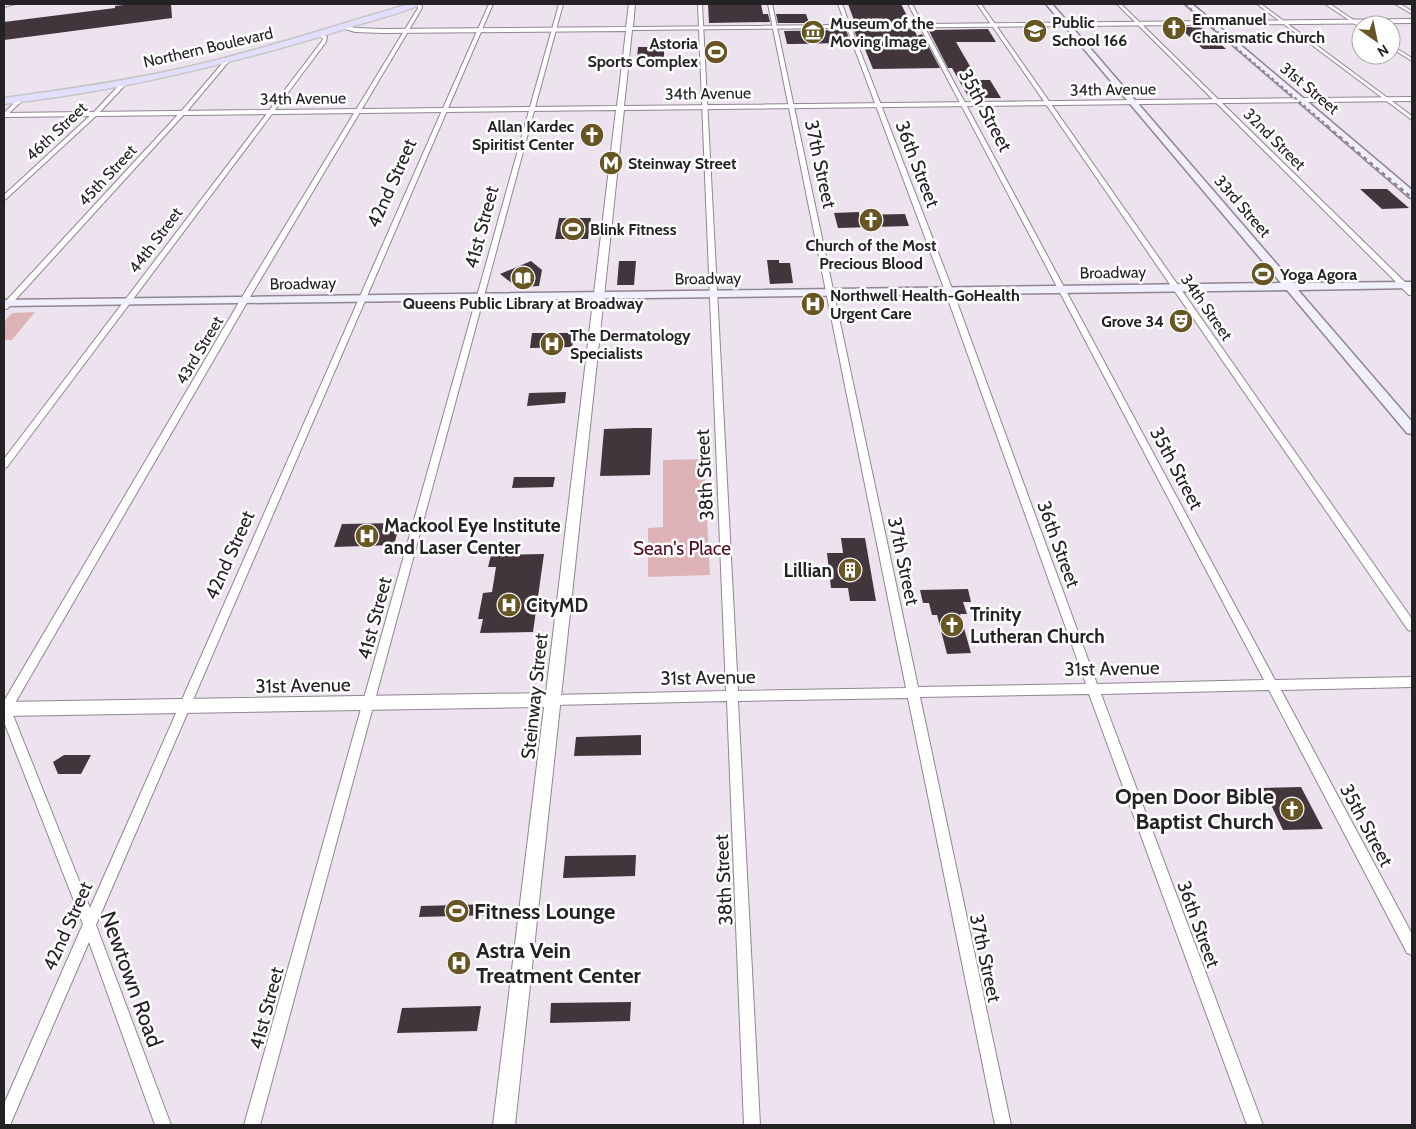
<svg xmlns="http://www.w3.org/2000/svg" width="1416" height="1129" font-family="Cabin,sans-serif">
	<rect width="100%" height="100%" fill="#ece3ef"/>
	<g fill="#deb3b7">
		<polygon points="35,312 12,340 4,340 4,322 12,313"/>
		<polygon points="704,459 710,575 648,577 648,528 663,527 663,460"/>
	</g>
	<g fill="#42363c">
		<polygon points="132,4 171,4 172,18 4,40 4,22 115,8 115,6"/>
		<polygon points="708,4 761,4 763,14 768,14 770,22 709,23"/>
		<polygon points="848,4 901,4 910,22 855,23"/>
		<polygon points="776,14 806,14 809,23 778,23"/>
		<polygon points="1179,27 1201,27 1226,49 1203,49"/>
		<polygon points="914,29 917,36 922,34 940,68 873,69 860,37 857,38 854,30"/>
		<polygon points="988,29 996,42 956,42 978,80 990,80 1001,98 969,98 952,68 948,68 929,31 933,30"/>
		<polygon points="846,30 850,41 843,43 793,44 787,44 784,31"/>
		<polygon points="638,47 664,47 664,58 637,59"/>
		<polygon points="1360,189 1387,189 1409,208 1382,209"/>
		<polygon points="859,212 859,215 905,214 909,226 838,228 834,213"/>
		<polygon points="559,218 591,218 588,239 555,239"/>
		<polygon points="767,260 779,260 779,263 790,263 793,283 770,284"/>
		<polygon points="531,261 542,270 539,286 517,287 500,274"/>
		<polygon points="619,261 636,261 634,285 617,285"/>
		<polygon points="532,333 575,333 572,347 530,348"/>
		<polygon points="566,392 565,403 527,406 529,393"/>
		<polygon points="635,428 652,428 650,475 600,476 604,429"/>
		<polygon points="514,477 555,477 553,487 512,488"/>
		<polygon points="400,523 394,545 334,547 342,524"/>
		<polygon points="841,538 865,538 876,601 850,601 848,588 831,588 827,553 843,553"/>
		<polygon points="544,554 533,632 480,633 483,619 478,619 483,593 492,592 496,567 488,567 491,555"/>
		<polygon points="968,589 971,602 963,602 967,614 960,614 971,653 947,654 937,615 932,615 929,603 923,603 920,590"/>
		<polygon points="641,735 641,755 574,756 576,737"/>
		<polygon points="64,755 91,755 81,774 58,774 53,762"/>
		<polygon points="1301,787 1323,829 1283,830 1263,788"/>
		<polygon points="636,855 635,876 563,878 565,856"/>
		<polygon points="495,904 493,915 419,917 421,906"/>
		<polygon points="631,1002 630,1021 550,1023 551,1003"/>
		<polygon points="481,1006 477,1031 397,1033 402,1008"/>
	</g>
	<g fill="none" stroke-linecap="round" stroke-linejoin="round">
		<g stroke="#8f8691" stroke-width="2">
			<g id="minor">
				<polygon points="8,4 15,4 4,7 4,5"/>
				<polygon points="417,4 421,4 422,8 253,292 11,710 90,908 489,4 493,4 96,925 171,1125 155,1125 89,942 10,1125 4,1125 4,1104 83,924 4,722 4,701 245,292 418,8"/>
				<polygon points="559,4 563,4 260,1125 244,1125"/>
				<polygon points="698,4 702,4 738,691 906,688 768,4 772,4 918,687 1086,684 945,291 838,4 842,4 953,291 1097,684 1264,680 908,4 912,4 1275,680 1412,677 1412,687 1281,690 1412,934 1412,955 1407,953 1269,690 1101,694 1263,1125 1247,1125 1089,694 920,697 1011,1125 995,1125 908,698 738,701 760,1125 744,1125 727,701 554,705 550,704 548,700 550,696 554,695 726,691"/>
				<polygon points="977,4 981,4 1412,619 1412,631 1408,630"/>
				<polygon points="1117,4 1121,4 1412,289 1412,295 1409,295"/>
				<polygon points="1257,4 1261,4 1412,116 1412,120"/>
				<polygon points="1325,4 1330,4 1361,25 1361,28"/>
				<polygon points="1395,4 1400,4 1412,11 1412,14"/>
				<polygon points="317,33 321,33 327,37 326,42 7,467 4,468 4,459 322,41 323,38 317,35"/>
				<polygon points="1391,45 1412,58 1412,61 1391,48"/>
				<polygon points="226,59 230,60 189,109 7,309 4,309 4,303 185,107"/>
				<polygon points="123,81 128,82 97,115 6,199 4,200 4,195 93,113"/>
				<polygon points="20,97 25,98 4,118 4,113"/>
			</g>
		</g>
		<g stroke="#8f8691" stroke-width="2">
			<polygon id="tertiary" points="629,4 635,4 633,27 1412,19 1412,23 632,30 624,106 1412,97 1412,101 624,110 515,1125 493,1125 544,707 4,716 4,702 546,693 616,110 6,117 4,117 4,113 617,106 626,31 382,33 355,32 339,27 342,25 355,28 382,29 626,27"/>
		</g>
		<g stroke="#8f8691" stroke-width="3">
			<g id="secondary">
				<polygon points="1046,4 1052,4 1293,283 1412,282 1412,288 1298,290 1412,422 1412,434 1407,433 1287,290 4,306 4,300 1281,283"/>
				<polygon points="1185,4 1192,4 1412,190 1412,198 1409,197"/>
			</g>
		</g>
		<g stroke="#c6c6c7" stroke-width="3">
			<path id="primary" d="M409,4H420C408,12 364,22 348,28C236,63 121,91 4,104V98C72,89 139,79 205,63C274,46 341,24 409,4Z"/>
		</g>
		<use href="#minor" fill="#fff" fill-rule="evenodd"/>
		<use href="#tertiary" fill="#fff" fill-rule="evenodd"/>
		<use href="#secondary" fill="#f1eefe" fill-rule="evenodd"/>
		<use href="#primary" fill="#e3defc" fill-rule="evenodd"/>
		<polyline stroke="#8b858d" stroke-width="2" stroke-dasharray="3 3" stroke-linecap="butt" points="1185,4 1329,127"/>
		<polyline stroke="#8b858d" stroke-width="2.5" stroke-dasharray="4 4" stroke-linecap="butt" points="1327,126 1412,198"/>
	</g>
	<defs>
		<g id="church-disc" transform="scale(1.25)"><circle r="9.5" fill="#675623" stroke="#fff"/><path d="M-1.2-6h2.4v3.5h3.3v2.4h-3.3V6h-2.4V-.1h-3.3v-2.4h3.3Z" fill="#fff"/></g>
		<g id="school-disc" transform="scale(1.25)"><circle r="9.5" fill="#675623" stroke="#fff"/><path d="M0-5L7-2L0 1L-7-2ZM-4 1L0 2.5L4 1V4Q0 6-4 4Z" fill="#fff"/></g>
		<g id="museum-disc" transform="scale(1.25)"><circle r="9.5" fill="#675623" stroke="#fff"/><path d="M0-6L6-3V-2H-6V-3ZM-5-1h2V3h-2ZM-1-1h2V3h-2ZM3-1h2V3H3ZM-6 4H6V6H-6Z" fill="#fff"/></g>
		<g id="stadium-disc" transform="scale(1.25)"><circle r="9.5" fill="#675623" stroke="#fff"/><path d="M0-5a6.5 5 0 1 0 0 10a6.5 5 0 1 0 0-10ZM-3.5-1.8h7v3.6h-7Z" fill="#fff"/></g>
		<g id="metro-disc" transform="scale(1.25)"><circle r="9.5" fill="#675623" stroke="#fff"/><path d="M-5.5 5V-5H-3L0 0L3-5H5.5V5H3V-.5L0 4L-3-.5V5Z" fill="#fff"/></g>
		<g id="library-disc" transform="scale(1.25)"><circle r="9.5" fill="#675623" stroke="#fff"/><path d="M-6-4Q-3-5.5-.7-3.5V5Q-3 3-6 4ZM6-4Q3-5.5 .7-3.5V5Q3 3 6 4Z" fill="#fff"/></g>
		<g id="hospital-disc" transform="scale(1.25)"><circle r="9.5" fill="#675623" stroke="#fff"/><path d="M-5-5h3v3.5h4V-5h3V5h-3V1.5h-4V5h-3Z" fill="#fff"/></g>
		<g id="theatre-disc" transform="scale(1.25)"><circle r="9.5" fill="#675623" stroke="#fff"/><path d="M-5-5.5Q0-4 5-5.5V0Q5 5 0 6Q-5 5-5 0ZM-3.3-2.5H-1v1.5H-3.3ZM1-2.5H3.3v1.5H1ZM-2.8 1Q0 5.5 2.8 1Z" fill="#fff"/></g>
		<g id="building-disc" transform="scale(1.25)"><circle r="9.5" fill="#675623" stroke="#fff"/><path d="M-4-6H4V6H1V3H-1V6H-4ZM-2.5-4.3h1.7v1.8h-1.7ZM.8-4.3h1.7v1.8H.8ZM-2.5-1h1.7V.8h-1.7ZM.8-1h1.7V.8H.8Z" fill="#fff"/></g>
	</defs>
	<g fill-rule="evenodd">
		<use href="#church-disc" x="1174" y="28"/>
		<use href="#school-disc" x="1035" y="31"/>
		<use href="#museum-disc" x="813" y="32"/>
		<use href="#stadium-disc" x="716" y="52"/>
		<use href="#church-disc" x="592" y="135"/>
		<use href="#metro-disc" x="611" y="163"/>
		<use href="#church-disc" x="871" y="220"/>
		<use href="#stadium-disc" x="573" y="229"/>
		<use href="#stadium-disc" x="1263" y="274"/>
		<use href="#library-disc" x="523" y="278"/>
		<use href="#hospital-disc" x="813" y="304"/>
		<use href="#theatre-disc" x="1181" y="321"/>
		<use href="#hospital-disc" x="552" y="344"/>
		<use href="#hospital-disc" x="367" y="536"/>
		<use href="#building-disc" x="850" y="570"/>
		<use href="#hospital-disc" x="509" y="605"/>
		<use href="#church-disc" x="952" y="625"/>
		<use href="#church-disc" x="1292" y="809"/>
		<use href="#stadium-disc" x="457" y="911"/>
		<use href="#hospital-disc" x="459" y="963"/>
	</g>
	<g text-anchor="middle" stroke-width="5" stroke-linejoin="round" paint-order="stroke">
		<g font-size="16" font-weight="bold" fill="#252226" stroke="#fff" text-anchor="start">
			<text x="1192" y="25">Emmanuel<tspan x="1192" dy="18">Charismatic Church</tspan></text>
			<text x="1052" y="28">Public<tspan x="1052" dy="18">School 166</tspan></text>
			<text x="830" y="29">Museum of the<tspan x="830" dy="18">Moving Image</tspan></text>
			<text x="698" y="49" text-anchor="end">Astoria<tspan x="698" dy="18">Sports Complex</tspan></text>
			<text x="574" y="132" text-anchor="end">Allan Kardec<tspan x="574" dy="18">Spiritist Center</tspan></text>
			<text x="628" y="169">Steinway Street</text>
			<text x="590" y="235">Blink Fitness</text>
			<text x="871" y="251" text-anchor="middle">Church of the Most<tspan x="871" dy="18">Precious Blood</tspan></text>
			<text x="1280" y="280">Yoga Agora</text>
			<text x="830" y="301">Northwell Health-GoHealth<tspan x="830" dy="18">Urgent Care</tspan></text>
			<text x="523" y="309" text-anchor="middle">Queens Public Library at Broadway</text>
			<text x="1164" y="327" text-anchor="end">Grove 34</text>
			<text x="570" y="341">The Dermatology<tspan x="570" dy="18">Specialists</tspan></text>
		</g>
		<g font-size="16" fill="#252226" stroke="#fff">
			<text transform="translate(208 47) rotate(-13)" y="6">Northern Boulevard</text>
			<text transform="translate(1310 88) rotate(40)" y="6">31st Street</text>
			<text transform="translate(1113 89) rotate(-1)" y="6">34th Avenue</text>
			<text transform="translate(708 93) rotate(-1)" y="6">34th Avenue</text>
			<text transform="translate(303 98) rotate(-1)" y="6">34th Avenue</text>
			<text transform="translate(56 131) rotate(-43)" y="6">46th Street</text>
			<text transform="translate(1275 139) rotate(45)" y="6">32nd Street</text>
			<text transform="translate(107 175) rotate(-47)" y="6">45th Street</text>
			<text transform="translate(1243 206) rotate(49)" y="6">33rd Street</text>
			<text transform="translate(155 240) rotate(-53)" y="6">44th Street</text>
			<text transform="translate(1113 272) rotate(-1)" y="6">Broadway</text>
			<text transform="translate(708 278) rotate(-1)" y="6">Broadway</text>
			<text transform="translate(303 283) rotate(-1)" y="6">Broadway</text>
			<text transform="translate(1207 307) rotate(55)" y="6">34th Street</text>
			<text transform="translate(199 350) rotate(-59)" y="6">43rd Street</text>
		</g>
		<g font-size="19" fill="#252226" stroke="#fff">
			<text transform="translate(986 110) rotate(62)" y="7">35th Street</text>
			<text transform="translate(821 164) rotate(78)" y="7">37th Street</text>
			<text transform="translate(918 164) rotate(69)" y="7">36th Street</text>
			<text transform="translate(391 183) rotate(-66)" y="7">42nd Street</text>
			<text transform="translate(481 227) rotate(-75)" y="7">41st Street</text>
			<text transform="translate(1177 468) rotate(62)" y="7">35th Street</text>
			<text transform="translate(704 475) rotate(-93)" y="7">38th Street</text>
			<text transform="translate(1059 544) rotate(70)" y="7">36th Street</text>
			<text transform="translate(229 555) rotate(-66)" y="7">42nd Street</text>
			<text transform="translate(904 561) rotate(78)" y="7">37th Street</text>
			<text transform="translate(374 618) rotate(-75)" y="7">41st Street</text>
			<text transform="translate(1112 668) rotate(-1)" y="7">31st Avenue</text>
			<text transform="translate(708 677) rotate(-1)" y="7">31st Avenue</text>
			<text transform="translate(303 685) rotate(-1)" y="7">31st Avenue</text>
			<text transform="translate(534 696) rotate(-84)" y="7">Steinway Street</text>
			<text transform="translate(1367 825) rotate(62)" y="7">35th Street</text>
			<text transform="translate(723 880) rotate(-93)" y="7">38th Street</text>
			<text transform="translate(1199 924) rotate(70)" y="7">36th Street</text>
			<text transform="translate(67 926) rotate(-66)" y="7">42nd Street</text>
			<text transform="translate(986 958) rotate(78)" y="7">37th Street</text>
			<text transform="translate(266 1008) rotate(-75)" y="7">41st Street</text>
		</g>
		<g font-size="19" font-weight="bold" fill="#252226" stroke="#fff" text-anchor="start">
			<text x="384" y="532">Mackool Eye Institute<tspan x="384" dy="22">and Laser Center</tspan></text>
			<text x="832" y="577" text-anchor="end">Lillian</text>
			<text x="526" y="612">CityMD</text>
			<text x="970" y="621">Trinity<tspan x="970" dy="22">Lutheran Church</tspan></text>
		</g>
		<g font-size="19" fill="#510c1e" stroke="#fff">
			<text x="682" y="555">Sean's Place</text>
		</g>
		<g font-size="22" font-weight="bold" fill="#252226" stroke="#fff" text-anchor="start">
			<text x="1274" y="804" text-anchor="end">Open Door Bible<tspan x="1274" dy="25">Baptist Church</tspan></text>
			<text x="474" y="919">Fitness Lounge</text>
			<text x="476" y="958">Astra Vein<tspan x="476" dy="25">Treatment Center</tspan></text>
		</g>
		<g font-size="22" fill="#252226" stroke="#fff">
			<text transform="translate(132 979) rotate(70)" y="8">Newtown Road</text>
		</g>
	</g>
	<rect width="1416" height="1129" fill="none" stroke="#252226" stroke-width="10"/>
	<g transform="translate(1376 40) rotate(147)"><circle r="24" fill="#ffffff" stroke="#a8a7a8"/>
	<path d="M0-4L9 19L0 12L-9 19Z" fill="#675623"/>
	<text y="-8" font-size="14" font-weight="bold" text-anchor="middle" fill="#252226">N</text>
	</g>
</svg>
